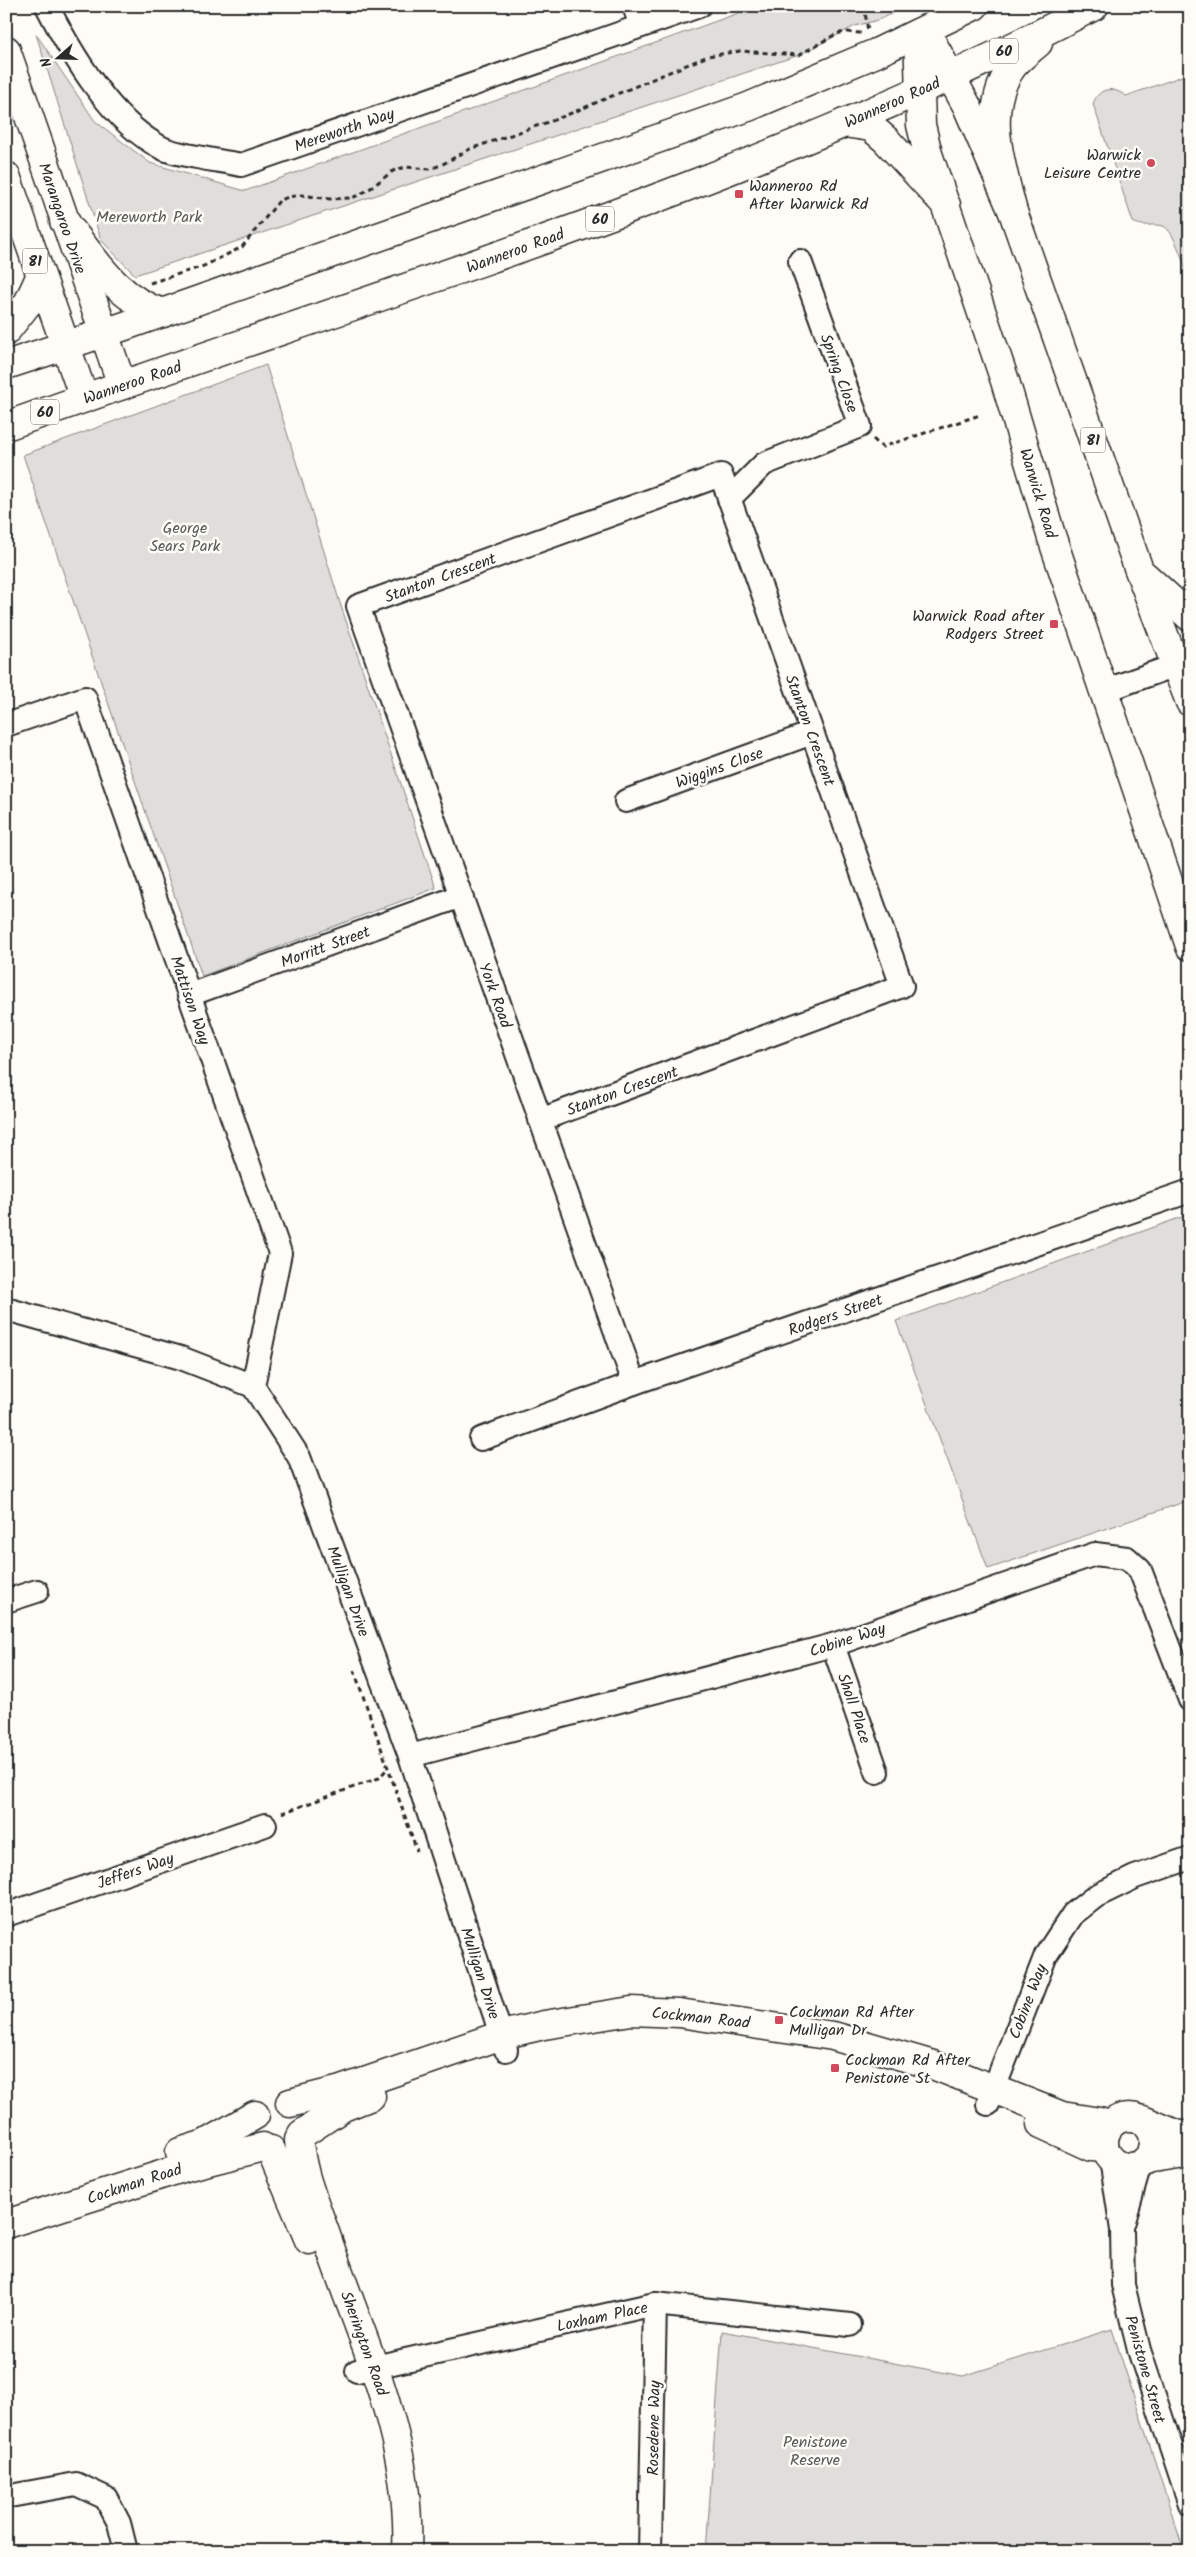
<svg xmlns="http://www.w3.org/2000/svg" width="1196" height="2557" font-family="Kalam,sans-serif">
	<rect width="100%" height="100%" fill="#fdfcf7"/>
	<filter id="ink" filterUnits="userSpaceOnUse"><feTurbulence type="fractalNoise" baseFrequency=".02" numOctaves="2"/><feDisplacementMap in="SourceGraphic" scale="10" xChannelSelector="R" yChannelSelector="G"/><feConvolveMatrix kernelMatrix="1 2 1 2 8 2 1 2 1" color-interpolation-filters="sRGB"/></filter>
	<g filter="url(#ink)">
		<g fill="#dfdeda" stroke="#858482">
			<polygon points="758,6 908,6 878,20 855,26 799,55 135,275 101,240 36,34 95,121 150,163 245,191"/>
			<path d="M1188,74L1190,80V282C1185,269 1175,230 1163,226C1152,223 1144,228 1133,222L1093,104C1099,87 1112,86 1126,96Z"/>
			<polygon points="266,365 340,603 436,888 202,976 23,455"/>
			<polygon points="1190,1214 1190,1500 988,1569 896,1321"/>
			<polygon points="1112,2329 1184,2551 706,2551 722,2331 963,2376"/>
		</g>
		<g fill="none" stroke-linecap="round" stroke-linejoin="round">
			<g stroke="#2b2b2b" stroke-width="26">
				<g id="street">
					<path d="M47,6C72,55 111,122 162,148C175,155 223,161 241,165L699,6"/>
					<polyline points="634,6 641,26"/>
					<polyline points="729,499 764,464 860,426 800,261"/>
					<polyline points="1104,691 1190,660"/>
					<polyline points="6,725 85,698 280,1253 253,1386"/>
					<polyline points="626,801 812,733"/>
					<polyline points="189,995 461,896"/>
					<polyline points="540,1120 902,986 721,475 358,606 634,1383"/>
					<polyline points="6,1309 181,1358 253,1386 299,1457 410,1756 506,2050"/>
					<polyline points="481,1439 634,1383 1190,1191"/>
					<polyline points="6,1601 37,1591"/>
					<polyline points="833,1645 877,1772"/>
					<polyline points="410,1756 833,1645 1095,1554 1127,1558 1140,1570 1190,1700"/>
					<polyline points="6,1915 265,1825"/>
					<polyline points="988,2104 1046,1955 1073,1914 1096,1896 1135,1877 1190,1858"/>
					<polyline points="1111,2159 1122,2230 1123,2285 1139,2350 1190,2504"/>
					<polyline points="1124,2221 1140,2165"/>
					<polyline points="357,2371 655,2304 850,2325"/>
					<polyline points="10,2496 76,2484 106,2498 119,2523 126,2551"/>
					<polyline points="650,2551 655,2304"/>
				</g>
			</g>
			<g stroke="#2b2b2b" stroke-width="31">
				<g id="secondary">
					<polyline points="290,2103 341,2090 502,2035 544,2025 631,2011 679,2013 833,2036 933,2065 1062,2116 1100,2122 1109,2126"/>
					<circle cx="1129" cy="2142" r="25"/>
					<polyline points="1143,2120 1178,2135 1190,2135"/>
					<polyline points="1041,2124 1091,2147 1104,2148"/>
					<polyline points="302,2134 343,2107 371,2096"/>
					<path d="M299,2140C301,2174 316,2206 327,2238C362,2343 412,2437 407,2551"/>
					<polyline points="271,2150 309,2240"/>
					<polyline points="180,2152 205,2144 255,2115"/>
					<polyline points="1146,2160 1190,2153"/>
					<polyline points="6,2224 189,2166 263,2147"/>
				</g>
			</g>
			<g stroke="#2b2b2b" stroke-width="31">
				<g id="primary">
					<polyline points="925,30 967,106 1013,212 1139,570 1190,702"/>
					<polyline points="918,33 921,125 928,154 1005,381 1051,535 1190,946"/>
					<polyline points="6,50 122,385"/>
					<polyline points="6,176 84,398"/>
					<polyline points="1145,576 1190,617"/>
				</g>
			</g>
			<g stroke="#2b2b2b" stroke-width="31">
				<g id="highway">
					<polyline points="844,123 871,127 886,140 946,205"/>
					<path d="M1013,212C1002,167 982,112 1010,70C1016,60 1029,51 1038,43"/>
					<path d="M64,221C94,258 116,299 163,313"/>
					<polyline points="6,331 28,303 40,277"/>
					<polyline points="6,365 122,327 748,107 876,53 974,6"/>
					<path d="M6,426C371,295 748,187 1094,6"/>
				</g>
			</g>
			<g stroke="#2b2b2b" stroke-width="3" stroke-dasharray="5 4" stroke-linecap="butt">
				<polyline points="864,6 868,31"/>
				<polyline points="150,283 204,266 242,247 279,201 288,197 302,195 330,199 352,198 368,190 393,171 405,167 430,169 441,165 470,149 557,119 708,56 740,51 799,55 836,34 845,32 861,33"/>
				<polyline points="873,439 882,447 980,415"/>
				<polyline points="354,1670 417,1851"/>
				<polyline points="282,1813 379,1778 387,1769"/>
			</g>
			<use href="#street" stroke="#fdfcf7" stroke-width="22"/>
			<use href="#secondary" stroke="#fdfcf7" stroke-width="28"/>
			<use href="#primary" stroke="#fdfcf7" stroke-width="28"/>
			<use href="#highway" stroke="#fdfcf7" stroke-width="28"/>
		</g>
	</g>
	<g fill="#d1495b" stroke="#fdfcf7" stroke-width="2">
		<circle cx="1151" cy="163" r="5"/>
		<rect x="734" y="189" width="10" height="10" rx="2.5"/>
		<rect x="1049" y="619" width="10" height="10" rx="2.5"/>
		<rect x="774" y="2015" width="10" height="10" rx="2.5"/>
		<rect x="830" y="2063" width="10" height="10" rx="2.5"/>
	</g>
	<g text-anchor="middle" stroke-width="5" stroke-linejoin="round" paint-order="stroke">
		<g fill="#fdfcf7" stroke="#6a6a68" stroke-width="1">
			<rect x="990" y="38.5" width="28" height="25" rx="4"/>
			<rect x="586" y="206.5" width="28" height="25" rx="4"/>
			<rect x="22.5" y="248.5" width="25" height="25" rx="4"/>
			<rect x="31" y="399.5" width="28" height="25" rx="4"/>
			<rect x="1080.5" y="427.5" width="25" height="25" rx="4"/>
		</g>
		<g font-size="15" font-weight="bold" fill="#2b2b2b">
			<text x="1004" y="56">60</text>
			<text x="600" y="224">60</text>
			<text x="35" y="266">81</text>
			<text x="45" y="417">60</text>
			<text x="1093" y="445">81</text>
		</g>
		<g font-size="16" fill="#2b2b2b" stroke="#fdfcf7">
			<text transform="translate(892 102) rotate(-24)" y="6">Wanneroo Road</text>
			<text transform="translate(344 129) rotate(-19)" y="6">Mereworth Way</text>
			<text transform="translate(63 218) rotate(71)" y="6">Marangaroo Drive</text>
			<text transform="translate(515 250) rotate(-20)" y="6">Wanneroo Road</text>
			<text transform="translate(840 373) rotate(70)" y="6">Spring Close</text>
			<text transform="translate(132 382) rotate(-19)" y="6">Wanneroo Road</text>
			<text transform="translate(1039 493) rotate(73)" y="6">Warwick Road</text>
			<text transform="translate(440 577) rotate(-20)" y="6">Stanton Crescent</text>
			<text transform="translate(811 730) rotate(70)" y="6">Stanton Crescent</text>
			<text transform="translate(719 767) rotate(-20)" y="6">Wiggins Close</text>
			<text transform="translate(325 946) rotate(-20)" y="6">Morritt Street</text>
			<text transform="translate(496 995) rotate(70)" y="6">York Road</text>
			<text transform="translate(191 1000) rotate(71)" y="6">Mattison Way</text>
			<text transform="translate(622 1090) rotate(-20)" y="6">Stanton Crescent</text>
			<text transform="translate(835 1314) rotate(-19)" y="6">Rodgers Street</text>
			<text transform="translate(349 1591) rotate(70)" y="6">Mulligan Drive</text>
			<text transform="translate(847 1639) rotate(-18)" y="6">Cobine Way</text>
			<text transform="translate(855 1708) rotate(71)" y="6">Sholl Place</text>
			<text transform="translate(135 1870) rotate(-19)" y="6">Jeffers Way</text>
			<text transform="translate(481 1973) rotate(72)" y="6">Mulligan Drive</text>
			<text transform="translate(1027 2001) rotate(-69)" y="6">Cobine Way</text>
			<text transform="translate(701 2017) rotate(6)" y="6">Cockman Road</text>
			<text transform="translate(134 2183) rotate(-18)" y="6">Cockman Road</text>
			<text transform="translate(602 2316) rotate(-12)" y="6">Loxham Place</text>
			<text transform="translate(365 2343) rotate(70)" y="6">Sherington Road</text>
			<text transform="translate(1146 2369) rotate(74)" y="6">Penistone Street</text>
			<text transform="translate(653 2428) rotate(-89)" y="6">Rosedene Way</text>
		</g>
		<g font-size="16" fill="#2b2b2b" stroke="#fdfcf7" text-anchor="start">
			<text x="1141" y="160" text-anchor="end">Warwick<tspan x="1141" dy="18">Leisure Centre</tspan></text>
			<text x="749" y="191">Wanneroo Rd<tspan x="749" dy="18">After Warwick Rd</tspan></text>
			<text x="1044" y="621" text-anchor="end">Warwick Road after<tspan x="1044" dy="18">Rodgers Street</tspan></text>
			<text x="789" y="2017">Cockman Rd After<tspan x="789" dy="18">Mulligan Dr</tspan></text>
			<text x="845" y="2065">Cockman Rd After<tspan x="845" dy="18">Penistone St</tspan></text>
		</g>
		<g font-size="16" fill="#585857" stroke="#fdfcf7">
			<text x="149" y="222">Mereworth Park</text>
			<text x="185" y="533">George<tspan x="185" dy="18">Sears Park</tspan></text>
			<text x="815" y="2447">Penistone<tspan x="815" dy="18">Reserve</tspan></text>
		</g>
	</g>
	<rect width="1196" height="2557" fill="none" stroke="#fdfcf7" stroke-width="25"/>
	<rect x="12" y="12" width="1171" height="2532" fill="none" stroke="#2b2b2b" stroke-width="2" filter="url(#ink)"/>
	<g transform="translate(58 58) rotate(250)" stroke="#fdfcf7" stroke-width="4" paint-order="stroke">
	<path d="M0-4L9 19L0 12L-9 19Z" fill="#2b2b2b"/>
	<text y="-8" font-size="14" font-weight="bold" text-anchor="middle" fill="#2b2b2b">N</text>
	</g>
</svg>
